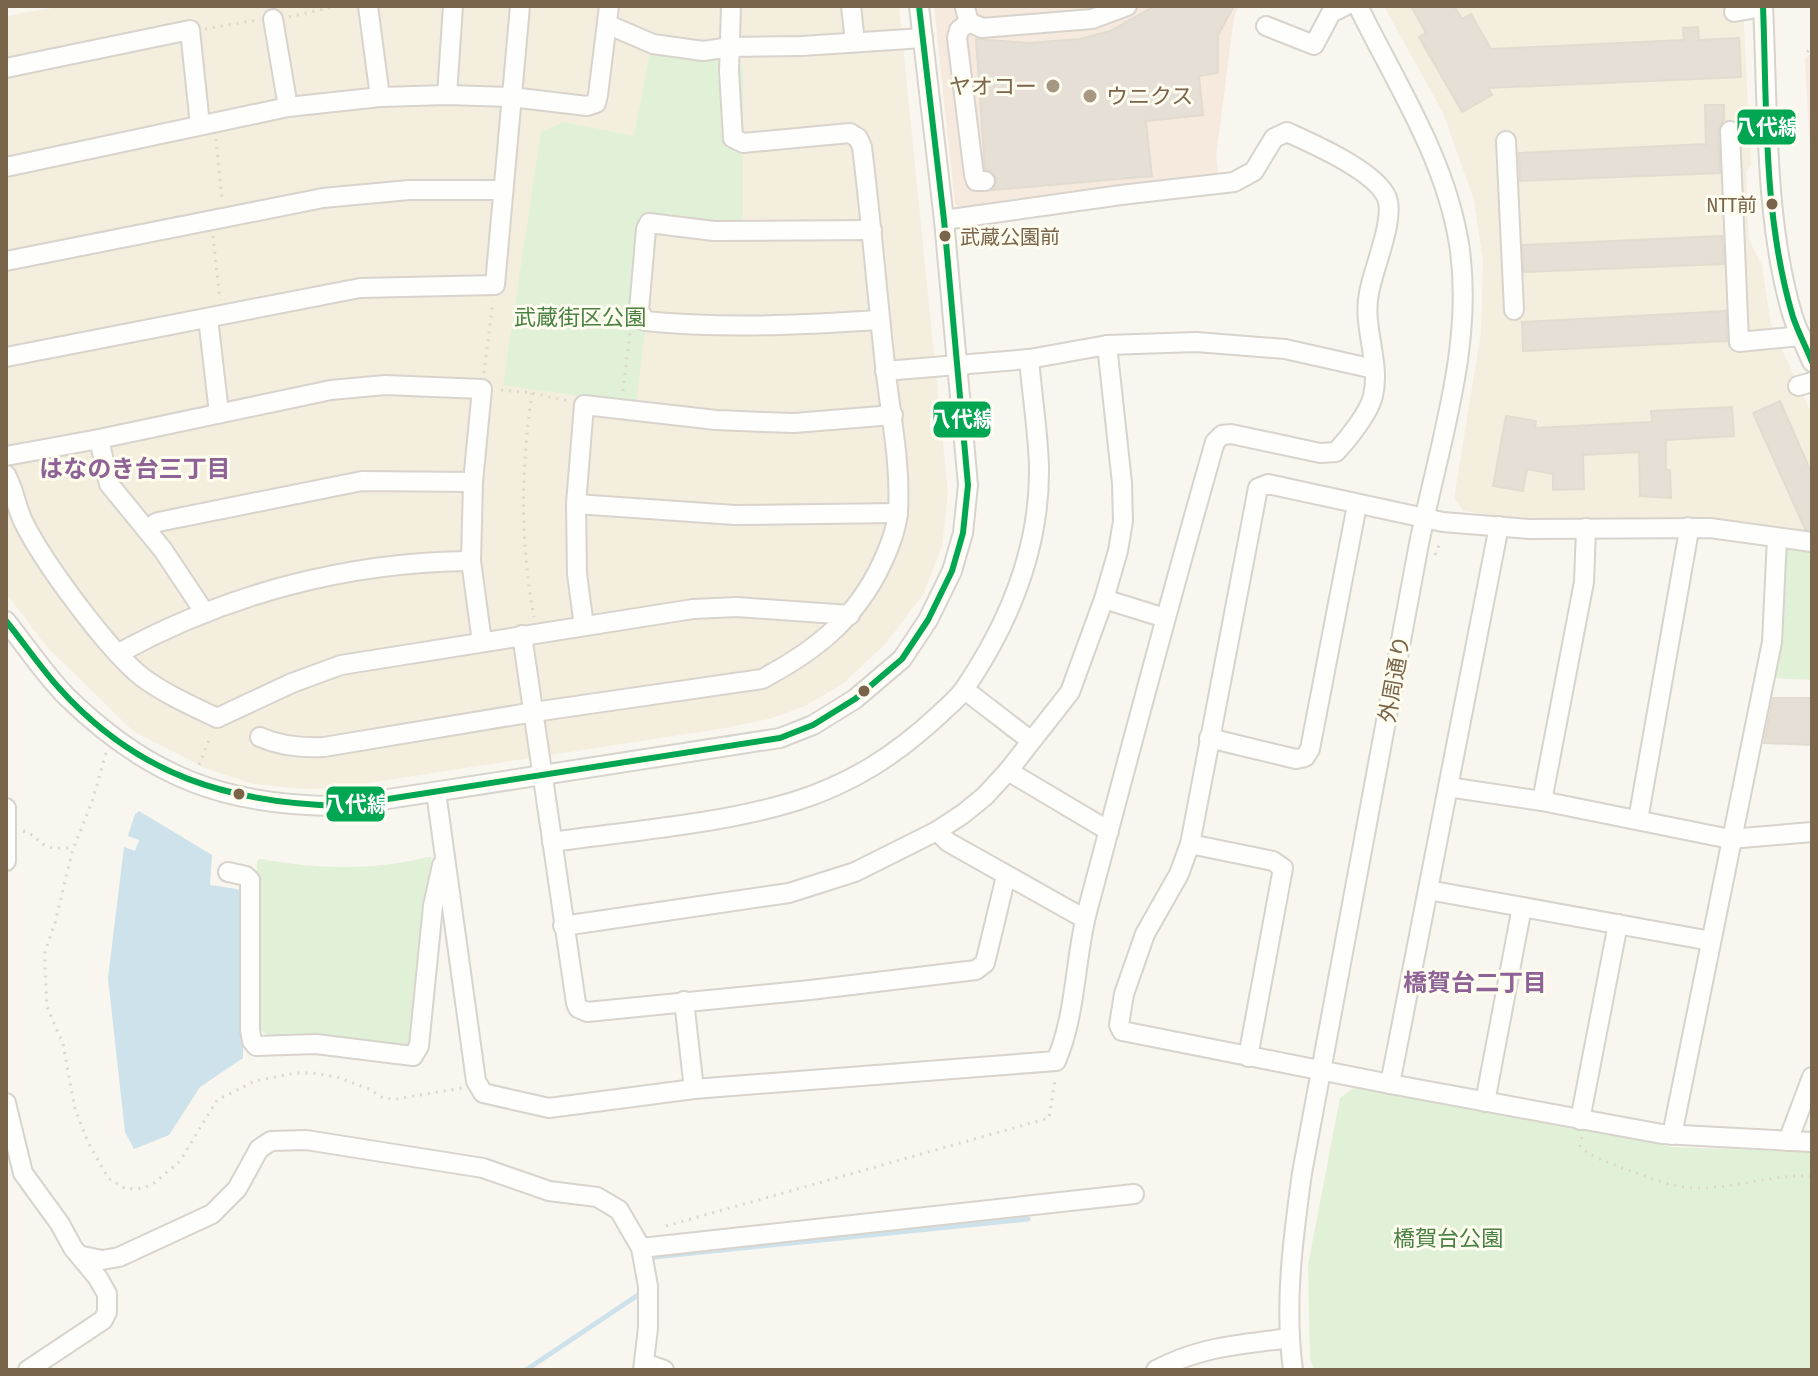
<svg xmlns="http://www.w3.org/2000/svg" width="1818" height="1376" font-family="'Fira Sans Condensed','Noto Sans JP',sans-serif">
	<rect width="100%" height="100%" fill="#f8f6ee"/>
	<g fill="#f4eede">
		<polygon points="64,6 899,6 948,493 942,546 924,593 886,643 844,683 807,705 773,718 725,728 335,788 305,789 253,784 205,768 133,731 47,647 6,593 6,16"/>
		<polygon points="1384,6 1743,6 1751,165 1746,171 1749,240 1762,265 1771,325 1812,415 1812,534 1710,518 1542,522 1464,511 1454,498 1481,333 1483,262 1474,200 1443,113"/>
	</g>
	<g fill="#f6eade">
		<polygon points="934,6 1239,6 1234,17 1216,156 1219,179 963,209 955,205"/>
		<polygon points="1812,52 1812,186 1805,59"/>
	</g>
	<g fill="#e1f1d7">
		<polygon points="653,51 743,65 743,222 738,230 659,220 636,404 503,385 541,132 564,122 634,136 650,52"/>
		<polygon points="1784,548 1812,550 1812,680 1773,678"/>
		<path d="M428,857H432L427,893L418,1049L302,1034L270,1037L255,1025L257,861L260,859C318,869 370,871 428,857Z"/>
		<polygon points="1356,1086 1643,1139 1670,1147 1812,1152 1812,1370 1314,1370 1310,1359 1308,1265 1340,1098"/>
	</g>
	<polygon fill="#cde2ea" points="139,811 212,855 210,885 243,890 243,1058 200,1087 169,1135 134,1149 125,1132 108,978 124,847 135,851 139,840 128,836 135,814"/>
	<g fill="none" stroke-linecap="round" stroke-linejoin="round">
		<g stroke="#cde2ea" stroke-width="5">
			<polyline points="648,1260 654,1257 1028,1219"/>
			<polyline points="526,1370 641,1293 640,1290"/>
		</g>
	</g>
	<g fill="#e5dfd5" stroke="#e2dbcf" stroke-width="2">
		<polygon points="1155,6 1234,6 1218,35 1218,73 1199,76 1203,115 1146,121 1152,176 992,190 997,180 992,171 985,169 976,39 1028,43 1080,39 1110,31"/>
		<polygon points="1411,6 1454,6 1462,19 1471,14 1491,49 1684,40 1683,28 1698,27 1699,40 1739,38 1741,77 1488,88 1492,95 1462,112 1419,37 1426,33"/>
		<polygon points="1705,105 1724,105 1724,118 1718,132 1720,173 1520,181 1519,153 1706,144"/>
		<polygon points="1722,236 1724,264 1524,272 1523,245"/>
		<polygon points="1726,311 1727,341 1523,351 1522,322"/>
		<polygon points="1780,401 1812,474 1812,530 1805,529 1753,413"/>
		<polygon points="1732,407 1734,436 1666,440 1666,470 1670,470 1671,498 1640,496 1639,452 1583,455 1584,489 1553,490 1553,474 1527,469 1523,491 1493,486 1506,416 1536,421 1535,428 1652,422 1651,411"/>
		<polygon points="1773,698 1812,698 1812,745 1764,743"/>
	</g>
	<g fill="none" stroke-linecap="round" stroke-linejoin="round">
		<g stroke="#d8d3cc" stroke-width="22">
			<g id="minor">
				<polyline points="368,6 380,97"/>
				<polyline points="851,6 855,42"/>
				<path d="M1763,6C1768,106 1764,221 1793,317C1798,332 1806,347 1812,362"/>
				<polyline points="965,8 969,22 982,28 1092,19 1127,6"/>
				<polyline points="1734,12 1763,7"/>
				<polyline points="273,19 288,107"/>
				<polyline points="969,22 959,30 957,38 974,175 976,181 985,181"/>
				<polyline points="609,25 653,44 703,51 730,47 802,46 923,38"/>
				<polyline points="1266,26 1314,45 1331,13 1345,6"/>
				<polyline points="6,68 190,30 200,125"/>
				<polyline points="447,95 453,6"/>
				<polyline points="1730,131 1739,342 1801,336"/>
				<polyline points="1506,141 1514,310"/>
				<polyline points="6,167 288,107 380,97 447,95 511,97 587,106 596,103 598,95 609,6"/>
				<path d="M872,230L714,231L649,223L646,229L639,310L645,321C724,329 801,325 880,320"/>
				<polyline points="6,261 323,198 409,190 503,190"/>
				<polyline points="208,318 219,413"/>
				<polyline points="6,357 360,288 495,285 520,6"/>
				<polyline points="885,371 1029,359 1107,345 1196,342 1285,349 1374,369"/>
				<polyline points="1798,386 1812,382"/>
				<polyline points="99,439 109,484 163,550 205,613"/>
				<polyline points="6,456 99,439 331,390 385,385 482,389 473,482 471,561 482,642"/>
				<path d="M6,475C14,489 16,506 23,521C43,562 107,649 142,677C165,694 192,706 217,718L292,683L341,665L693,609L737,607L850,615"/>
				<polyline points="576,504 735,515 898,513"/>
				<polyline points="146,529 158,522 362,481 473,482"/>
				<polyline points="1812,542 1710,528 1529,529 1443,522 1268,484 1258,488 1190,844 1179,874 1145,934 1124,994 1119,1025 1122,1031 1390,1084 1662,1134 1812,1142"/>
				<polyline points="1104,599 1165,618"/>
				<path d="M6,621C26,646 45,675 67,697C150,778 228,807 343,806L780,738L813,725L855,699L902,659L928,620L952,571L963,533L968,485L944,220L919,6"/>
				<polyline points="584,626 577,574 576,504 584,405 716,420 763,422 794,423 893,415"/>
				<polyline points="522,635 576,1003 578,1008 587,1012 810,990 976,970 985,963 1006,876"/>
				<path d="M119,653C227,594 347,562 471,561"/>
				<polyline points="965,690 1030,740"/>
				<path d="M260,737C280,746 302,748 324,747L534,712L762,679C815,651 856,619 882,563C889,548 897,528 898,511C901,463 890,413 885,365C877,292 871,219 862,147L858,138L850,133L743,143L733,138L729,71L731,6"/>
				<polyline points="1209,738 1296,759 1305,757 1310,749 1357,505"/>
				<polyline points="1008,771 1109,831"/>
				<polyline points="1448,787 1542,801 1730,839 1812,832"/>
				<path d="M436,792L476,1081L483,1093L549,1108L694,1089L1056,1061C1076,1016 1075,958 1087,912C1129,755 1170,598 1215,442L1222,435L1231,434L1320,453L1336,452C1348,439 1369,413 1373,396C1381,362 1362,327 1369,293C1373,269 1395,220 1387,198C1376,171 1313,144 1287,132L1274,138L1254,171L1234,182L1121,195L944,220"/>
				<polyline points="1542,801 1584,582 1586,528"/>
				<polyline points="6,808 6,861"/>
				<polyline points="1638,820 1688,536 1688,527"/>
				<polyline points="937,831 948,842 1085,919"/>
				<path d="M552,842C630,831 722,824 796,801C853,783 897,754 940,714C948,706 959,698 965,688C1009,623 1040,547 1039,467C1038,431 1032,395 1029,359"/>
				<polyline points="1190,844 1273,861 1283,868 1248,1057"/>
				<polyline points="228,872 246,876 250,880 250,1030 252,1041 256,1046 316,1044 413,1056 419,1046 433,906 442,865"/>
				<polyline points="1428,890 1711,941"/>
				<polyline points="563,926 789,893 855,872 937,831 963,814 985,796 1008,771 1070,692 1104,599 1118,551 1123,521 1122,483 1107,345"/>
				<polyline points="684,1001 694,1089"/>
				<polyline points="1390,1084 1499,526"/>
				<polyline points="1485,1102 1522,907"/>
				<polyline points="6,1103 23,1173 60,1224 73,1248 98,1278 107,1294 107,1312 103,1320 28,1370"/>
				<polyline points="1580,1120 1618,924"/>
				<polyline points="1672,1135 1772,642 1777,538"/>
				<polyline points="1788,1141 1812,1077"/>
				<polyline points="641,1248 1134,1194"/>
				<polyline points="82,1256 102,1260 119,1257 212,1214 237,1189 259,1149 271,1141 306,1140 483,1168 549,1191 597,1197 619,1210 641,1248 648,1286 648,1328 643,1370"/>
				<polyline points="644,1363 664,1370"/>
				<path d="M1156,1370C1202,1346 1239,1345 1289,1338"/>
				<path d="M1293,1370C1284,1304 1293,1239 1302,1173C1341,965 1380,757 1418,549C1437,450 1475,346 1459,244C1445,157 1396,84 1358,6"/>
			</g>
		</g>
		<g stroke="#dcd6ce" stroke-width="3" stroke-dasharray="2 6" stroke-linecap="butt">
			<polyline points="289,17 338,6"/>
			<polyline points="205,29 257,20"/>
			<polyline points="1807,52 1812,47"/>
			<polyline points="216,139 222,199"/>
			<polyline points="213,236 220,300"/>
			<polyline points="484,373 493,301"/>
			<polyline points="501,390 532,393 568,401"/>
			<polyline points="623,391 630,331"/>
			<path d="M532,393C521,468 520,542 534,617"/>
			<polyline points="1435,555 1441,540"/>
			<polyline points="106,753 92,802 72,852 55,923 45,952 45,967 47,1007 63,1044 75,1109 88,1142 108,1178 126,1189 143,1188 154,1183 180,1161 217,1100 255,1081 296,1073 313,1073 337,1077 369,1089 383,1098 396,1099 462,1088"/>
			<polyline points="199,765 211,735"/>
			<path d="M23,831C34,834 37,841 46,846C54,849 65,848 74,848"/>
			<path d="M1582,1137L1580,1146C1592,1158 1608,1162 1623,1168C1647,1177 1670,1187 1695,1188C1735,1189 1772,1174 1812,1176"/>
			<polyline points="666,1226 1049,1118 1055,1080"/>
		</g>
		<use href="#minor" stroke="#fefefc" stroke-width="18"/>
		<g stroke="#fffcf0" stroke-width="12">
			<g id="bus-1">
				<path d="M1763,6C1767,109 1763,217 1793,317C1798,332 1806,347 1812,362"/>
				<path d="M6,621C24,643 40,667 59,688C138,776 229,803 343,806L780,738L813,725L855,699L902,659L928,620L952,571L963,533L968,485L944,220L919,6"/>
			</g>
		</g>
		<use href="#bus-1" stroke="#00a651" stroke-width="6"/>
	</g>
	<g fill="#a69783" stroke="#fffcf0" stroke-width="3">
		<circle cx="1053" cy="86" r="8"/>
		<circle cx="1090" cy="96" r="8"/>
	</g>
	<g fill="#7a644a" stroke="#fffcf0" stroke-width="3">
		<circle cx="1772" cy="204" r="7"/>
		<circle cx="945" cy="236" r="7"/>
		<circle cx="864" cy="691" r="7"/>
		<circle cx="239" cy="794" r="7"/>
	</g>
	<g text-anchor="middle" stroke-width="6" stroke-linejoin="round" paint-order="stroke">
		<g font-size="20" fill="#7a644a" stroke="#fffcf0" text-anchor="end">
			<text x="1757" y="212">NTT前</text>
			<text x="960" y="244" text-anchor="start">武蔵公園前</text>
		</g>
		<g font-size="22" fill="#7a644a" stroke="#fffcf0" text-anchor="end">
			<text x="1037" y="94">ヤオコー</text>
			<text x="1106" y="104" text-anchor="start">ウニクス</text>
		</g>
		<g font-size="22" fill="#488141" stroke="#fffcf0">
			<text x="580" y="325">武蔵街区公園</text>
			<text x="1448" y="1246">橋賀台公園</text>
		</g>
		<g font-size="22" fill="#7a644a" stroke="#fffcf0">
			<text transform="translate(1394 679) rotate(-80)" y="8">外周通り</text>
		</g>
		<g font-size="24" font-weight="bold" fill="#8e6296" stroke="#fffcf0">
			<text x="135" y="477">はなのき台三丁目</text>
			<text x="1475" y="991">橋賀台二丁目</text>
		</g>
	</g>
	<g stroke="#fffcf0" stroke-width="3">
		<rect x="1736" y="108" width="61" height="38" rx="8" fill="#00a651"/>
		<rect x="932" y="400" width="60" height="39" rx="8" fill="#00a651"/>
		<rect x="325" y="785" width="61" height="38" rx="8" fill="#00a651"/>
	</g>
	<g font-size="22" text-anchor="middle" font-weight="bold" fill="#fff">
		<text x="1767" y="135">八代線</text>
		<text x="962" y="427">八代線</text>
		<text x="356" y="812">八代線</text>
	</g>
	<rect width="1818" height="1376" fill="none" stroke="#7a644a" stroke-width="16"/>
</svg>
